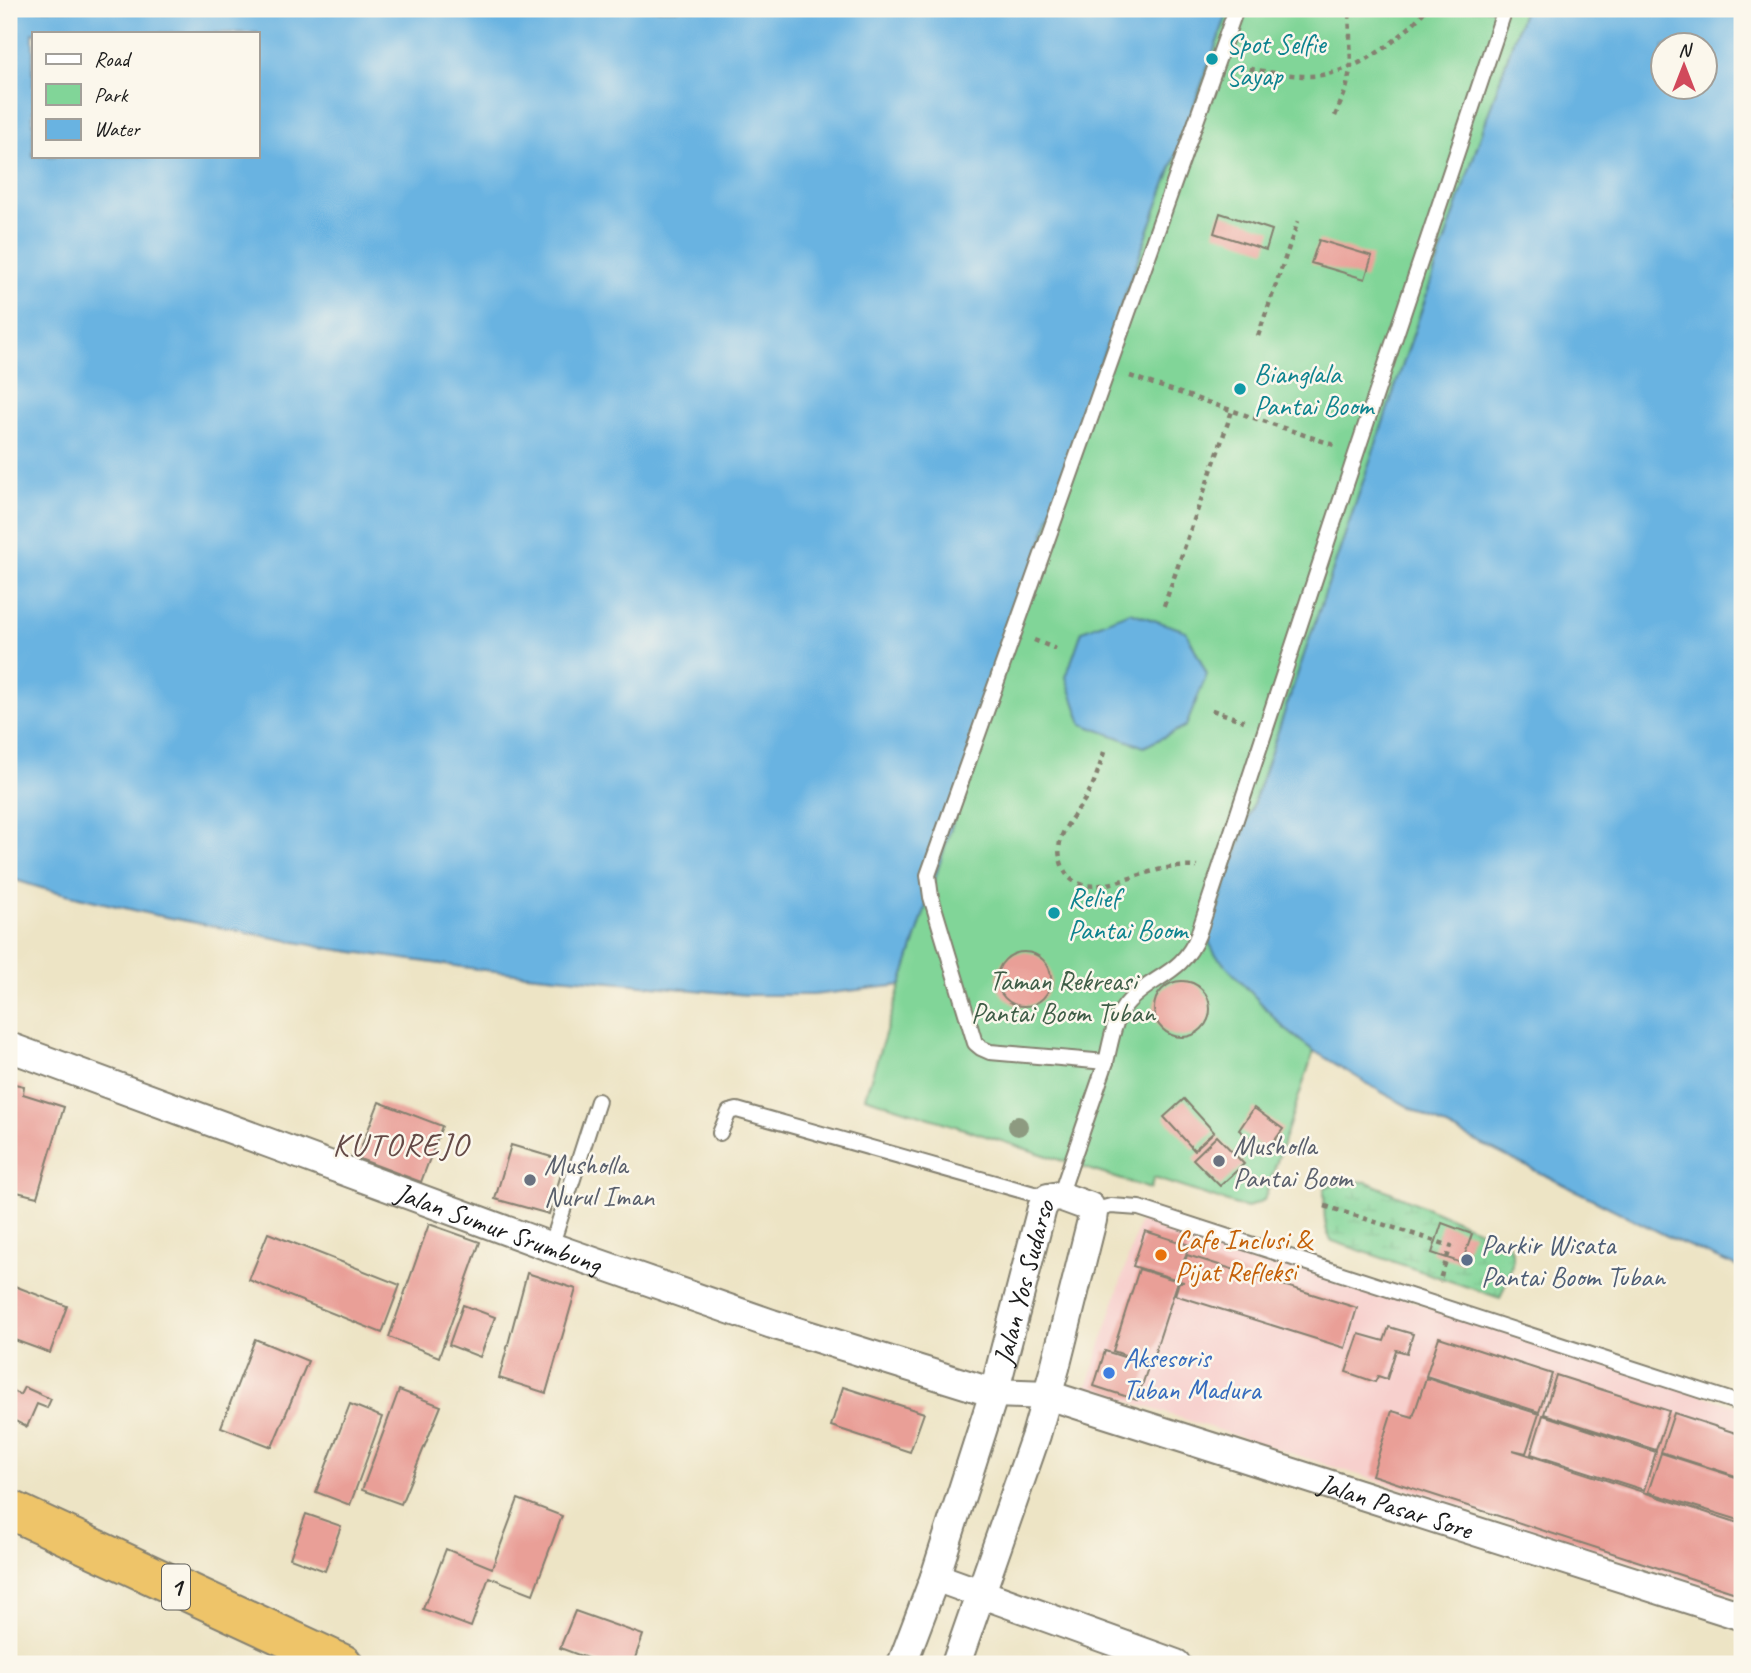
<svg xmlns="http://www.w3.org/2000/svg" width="1751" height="1673" font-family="Caveat,sans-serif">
	<defs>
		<pattern id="wetland-marsh" width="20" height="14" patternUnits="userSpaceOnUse" patternTransform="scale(1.75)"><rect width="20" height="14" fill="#81d598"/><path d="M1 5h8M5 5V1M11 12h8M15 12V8" fill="none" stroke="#6fb682"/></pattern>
	</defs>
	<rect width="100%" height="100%" fill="#fbf7ec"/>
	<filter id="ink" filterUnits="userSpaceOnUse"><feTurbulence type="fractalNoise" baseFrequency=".0143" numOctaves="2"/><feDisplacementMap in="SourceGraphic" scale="14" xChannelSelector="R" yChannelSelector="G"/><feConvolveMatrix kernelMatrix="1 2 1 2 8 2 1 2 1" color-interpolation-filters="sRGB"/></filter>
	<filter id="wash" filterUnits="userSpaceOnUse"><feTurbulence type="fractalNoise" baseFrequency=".00686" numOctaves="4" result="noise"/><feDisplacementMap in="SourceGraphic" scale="28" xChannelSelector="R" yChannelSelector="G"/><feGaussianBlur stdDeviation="1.57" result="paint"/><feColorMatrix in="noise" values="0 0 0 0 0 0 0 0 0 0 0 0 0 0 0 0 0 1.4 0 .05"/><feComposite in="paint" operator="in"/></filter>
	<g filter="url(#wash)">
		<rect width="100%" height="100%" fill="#ede4c5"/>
		<polygon fill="#f7d0cd" points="1142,1214 1742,1408 1742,1598 1087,1388"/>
		<path fill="url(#wetland-marsh)" stroke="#4e785a" stroke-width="2" d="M1351,1181L1367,1182L1505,1241C1522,1254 1506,1281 1500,1298L1332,1241C1322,1229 1325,1205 1324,1190L1327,1186Z"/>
		<polygon fill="#81d598" stroke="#4e785a" stroke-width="2" points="1229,9 1524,9 1210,931 1285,1029 1314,1051 1264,1200 1246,1208 1154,1178 1150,1189 865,1097 1088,397"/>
		<g fill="#69b3e1" stroke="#42687e" stroke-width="2" fill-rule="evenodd">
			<path d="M9,9H1229L1088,397L901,985L813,995H747L484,970L332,949L150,914L41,888L9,878ZM33,33H257V156H33Z"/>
			<path d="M1524,9H1742V1269L1677,1241L1431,1119L1383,1093L1314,1051L1285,1029L1215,954L1210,944V931ZM1664,46H1706V88H1664Z"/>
			<polygon points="1130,612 1186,631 1207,674 1186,726 1144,747 1082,724 1066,677 1082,631"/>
		</g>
		<g id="blocks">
			<g fill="#e99f97">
				<polygon points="1220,213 1272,230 1266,250 1214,233"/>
				<polygon points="1319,240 1372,256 1365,279 1311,263"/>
				<circle cx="1024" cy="979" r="27"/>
				<circle cx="1182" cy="1009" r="28"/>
				<polygon points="9,1060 17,1062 10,1083 24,1086 23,1094 64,1107 37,1197 9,1190"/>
				<polygon points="1184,1099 1214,1132 1194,1150 1164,1117"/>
				<polygon points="379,1102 442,1126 421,1182 357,1158"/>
				<polygon points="1254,1108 1283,1129 1267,1151 1239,1130"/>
				<polygon points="1217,1136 1244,1164 1220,1186 1193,1159"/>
				<polygon points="511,1145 565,1161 549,1214 495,1199"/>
				<polygon points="1442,1223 1472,1234 1462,1263 1432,1253"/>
				<polygon points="429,1224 480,1242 439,1357 389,1337"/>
				<polygon points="1145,1231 1189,1245 1178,1280 1133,1266"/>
				<polygon points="268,1233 400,1285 382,1333 249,1280"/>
				<polygon points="1187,1255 1357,1308 1345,1348 1175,1295 1179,1282 1184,1282 1179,1281"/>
				<polygon points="1139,1269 1178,1281 1151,1364 1113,1351"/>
				<polygon points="527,1273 576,1289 546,1393 499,1378"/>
				<polygon points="12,1285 67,1306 50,1353 9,1338 9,1294"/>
				<polygon points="463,1305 495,1317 480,1357 449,1345"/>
				<polygon points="1389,1327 1413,1334 1407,1353 1396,1350 1387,1379 1378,1376 1375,1382 1346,1372 1359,1334 1384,1341"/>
				<polygon points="1439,1337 1552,1374 1539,1412 1426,1376"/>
				<polygon points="255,1339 308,1361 272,1447 221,1427"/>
				<polygon points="1105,1351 1149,1365 1137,1400 1094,1386"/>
				<polygon points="1556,1375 1669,1411 1656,1450 1544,1414"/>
				<polygon points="1426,1378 1539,1414 1526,1453 1513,1450 1742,1524 1742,1595 1372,1475 1392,1411 1413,1417"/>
				<polygon points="24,1387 51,1399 47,1408 37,1404 27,1427 9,1418 9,1389 20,1395"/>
				<polygon points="843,1387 924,1413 910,1452 831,1426"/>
				<polygon points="399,1390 441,1406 401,1504 362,1490"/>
				<polygon points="350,1404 382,1417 350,1505 316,1492"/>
				<polygon points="1674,1413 1742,1435 1742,1478 1661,1452"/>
				<polygon points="1543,1415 1656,1452 1644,1490 1531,1454"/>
				<polygon points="1661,1453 1742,1479 1742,1521 1648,1492"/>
				<polygon points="518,1499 562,1516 533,1594 489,1577 471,1627 423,1609 446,1549 492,1568"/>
				<polygon points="306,1514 341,1526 325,1571 290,1558"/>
				<polygon points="575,1611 643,1635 634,1661 641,1664 603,1664 560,1648"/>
			</g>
		</g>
	</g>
	<g filter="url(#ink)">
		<use href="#blocks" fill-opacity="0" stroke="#848070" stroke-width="2"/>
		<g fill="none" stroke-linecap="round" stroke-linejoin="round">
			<g stroke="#848070" stroke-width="18">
				<g id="service">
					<path d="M1106,1062C1111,1042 1114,1016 1129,1001C1154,975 1183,974 1198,935L1356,454L1505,9"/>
					<polyline points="720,1133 729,1112 737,1110 1048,1198"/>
					<polyline points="1060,1196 1106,1062 990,1052 981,1048 975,1043 931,897 928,875 1236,9"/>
					<polyline points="1092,1211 1111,1206 1139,1208 1742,1404"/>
					<polyline points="551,1247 598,1101"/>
				</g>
			</g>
			<g stroke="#848070" stroke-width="32">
				<g id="minor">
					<path id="s1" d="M9,1047L551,1247L772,1324L994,1393L1048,1395L1742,1616"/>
					<polyline points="935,1577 1176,1664"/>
					<path id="s2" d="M902,1664L935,1577L994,1393L1042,1208L1048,1198L1060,1196L1090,1207L1093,1213L1092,1220L1055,1368L1036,1435L956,1664"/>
				</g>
			</g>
			<g stroke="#848070" stroke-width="42">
				<polyline id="trunk" points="9,1509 343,1664"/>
			</g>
			<g stroke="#848070" stroke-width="4.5" stroke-dasharray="5 5" stroke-linecap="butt">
				<path d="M1240,67C1263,71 1287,76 1310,76C1353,75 1400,42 1426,9"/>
				<polyline points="1335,116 1346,90 1351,66 1349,9"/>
				<polyline points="1258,336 1298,221"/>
				<polyline points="1130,376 1334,445"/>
				<polyline points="1164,606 1232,411"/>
				<polyline points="1034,640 1056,649"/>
				<polyline points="1212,710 1244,721"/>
				<path d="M1104,752C1100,765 1096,780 1089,792C1081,808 1067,821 1061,838C1058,848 1059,856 1062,865C1075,904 1127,877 1154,871C1168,867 1182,866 1197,867"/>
				<polyline points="1325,1206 1451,1246 1439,1282"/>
			</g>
			<use href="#service" stroke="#fff" stroke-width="14"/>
			<use href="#minor" stroke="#fff" stroke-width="28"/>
			<use href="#trunk" stroke="#eec469" stroke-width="38"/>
		</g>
		<circle fill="#8d9a80" cx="1018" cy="1126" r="10"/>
	</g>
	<g fill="#0f9aa8" stroke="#fbf7ec" stroke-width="2.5">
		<circle cx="1212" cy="59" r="7"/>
		<circle cx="1240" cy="389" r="7"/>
		<circle cx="1054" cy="913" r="7"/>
	</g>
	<g fill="#6b7280" stroke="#fbf7ec" stroke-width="2.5">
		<circle cx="1219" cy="1161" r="7"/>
		<circle cx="530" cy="1180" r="7"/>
	</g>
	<circle fill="#e8710a" stroke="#fbf7ec" stroke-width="2.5" cx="1161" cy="1255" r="7"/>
	<circle fill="#5c6f8a" stroke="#fbf7ec" stroke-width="2.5" cx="1467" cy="1260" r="7"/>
	<circle fill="#3f7fe0" stroke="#fbf7ec" stroke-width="2.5" cx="1109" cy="1373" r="7"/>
	<g text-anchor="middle" stroke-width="5" stroke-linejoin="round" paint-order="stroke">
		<rect fill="#fbf7ec" stroke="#5f5e5a" stroke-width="2" x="162" y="1564.5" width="28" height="45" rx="5"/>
		<g font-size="26" font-weight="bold" fill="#1c1c1c">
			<text x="176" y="1596">1</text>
		</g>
		<g font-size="28" fill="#0d838f" stroke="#fbf7ec" text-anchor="start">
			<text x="1226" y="53">Spot Selfie<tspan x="1226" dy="32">Sayap</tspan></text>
			<text x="1254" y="383">Bianglala<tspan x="1254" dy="32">Pantai Boom</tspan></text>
			<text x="1068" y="907">Relief<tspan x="1068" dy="32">Pantai Boom</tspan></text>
		</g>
		<g font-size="28" fill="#3f5d47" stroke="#fbf7ec">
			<text x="1063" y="990">Taman Rekreasi<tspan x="1063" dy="32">Pantai Boom Tuban</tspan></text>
		</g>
		<g font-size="28" fill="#5b616d" stroke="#fbf7ec" text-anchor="start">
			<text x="1233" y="1155">Musholla<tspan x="1233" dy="32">Pantai Boom</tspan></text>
			<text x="544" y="1174">Musholla<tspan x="544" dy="32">Nurul Iman</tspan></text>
		</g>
		<g font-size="28" fill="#1c1c1c" stroke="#fbf7ec">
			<text dy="10" stroke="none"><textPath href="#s1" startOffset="522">Jalan Sumur Srumbung</textPath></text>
			<text dy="10" stroke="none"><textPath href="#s2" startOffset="401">Jalan Yos Sudarso</textPath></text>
			<text dy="10" stroke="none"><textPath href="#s1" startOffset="1463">Jalan Pasar Sore</textPath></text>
		</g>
		<g font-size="28" fill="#c56008" stroke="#fbf7ec" text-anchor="start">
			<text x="1175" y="1249">Cafe Inclusi &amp;<tspan x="1175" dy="32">Pijat Refleksi</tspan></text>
		</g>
		<g font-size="28" fill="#4e5e75" stroke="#fbf7ec" text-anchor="start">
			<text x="1481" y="1254">Parkir Wisata<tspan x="1481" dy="32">Pantai Boom Tuban</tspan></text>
		</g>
		<g font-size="28" fill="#366cbe" stroke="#fbf7ec" text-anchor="start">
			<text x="1123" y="1367">Aksesoris<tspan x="1123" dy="32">Tuban Madura</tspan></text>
		</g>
		<g font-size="32" letter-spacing="2" fill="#644a47" stroke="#fbf7ec">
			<text x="401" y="1155">KUTOREJO</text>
		</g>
	</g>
	<rect width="1751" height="1673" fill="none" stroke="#fbf7ec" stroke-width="35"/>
	<rect x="32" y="32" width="228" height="126" fill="#fbf7ec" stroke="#a29f99" stroke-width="2"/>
	<rect x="46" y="54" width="35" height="10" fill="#ffffff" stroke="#a29f99" stroke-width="2"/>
	<text x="94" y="66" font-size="21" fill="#1c1c1c">Road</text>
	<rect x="46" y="84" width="35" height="21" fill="#81d598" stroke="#a29f99" stroke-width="2"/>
	<text x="94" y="102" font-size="21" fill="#1c1c1c">Park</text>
	<rect x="46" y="119" width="35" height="21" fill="#69b3e1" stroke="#a29f99" stroke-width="2"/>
	<text x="94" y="136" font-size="21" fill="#1c1c1c">Water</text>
	<g transform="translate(1684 66)"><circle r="33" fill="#fbf7ec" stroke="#a29f99" stroke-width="2"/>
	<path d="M0-5L12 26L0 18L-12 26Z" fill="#d1495b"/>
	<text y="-10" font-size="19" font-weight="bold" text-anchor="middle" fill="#1c1c1c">N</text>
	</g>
</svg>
